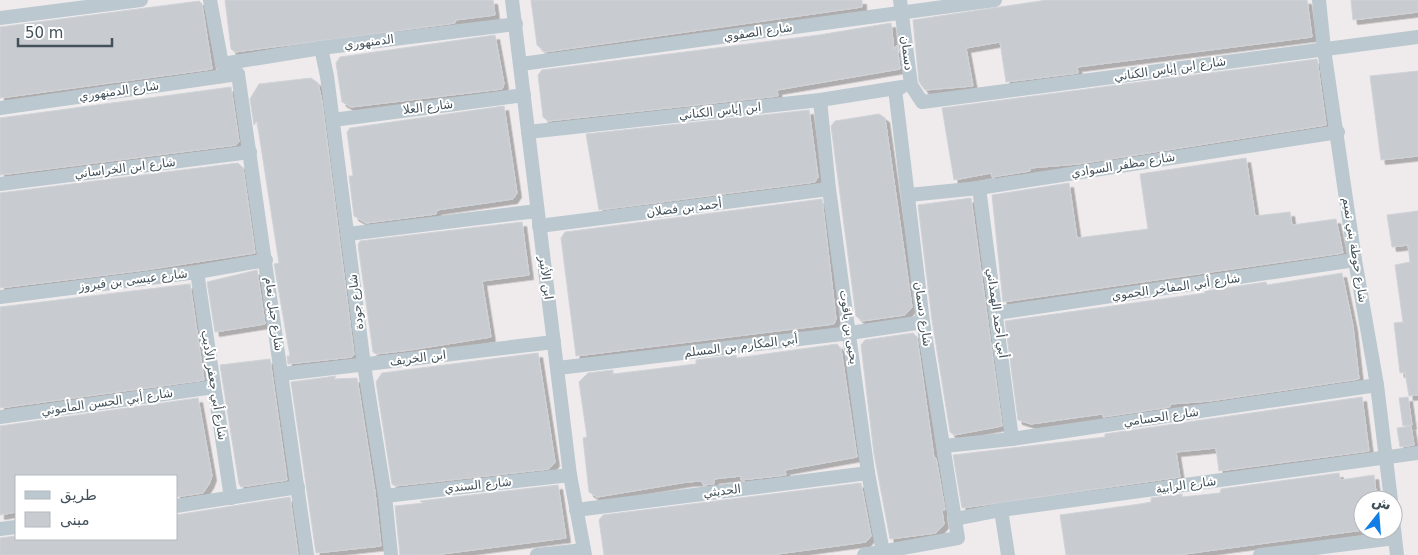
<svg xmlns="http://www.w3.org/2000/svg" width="1418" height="555" font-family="'DejaVu Sans','Noto Naskh Arabic',sans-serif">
	<defs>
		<filter id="shadow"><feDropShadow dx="4.5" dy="4.5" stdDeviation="0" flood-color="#0004"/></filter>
	</defs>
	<rect width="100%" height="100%" fill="#efebec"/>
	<g fill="#c8ccd1" stroke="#cfd3d8" filter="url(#shadow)">
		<polygon points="225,0 493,0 495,15 455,20 455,23 235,52 231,49"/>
		<polygon points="531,0 862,0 862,7 545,52 537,45"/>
		<polygon points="1047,0 1307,0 1312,37 1077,67 1078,73 1006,82 1000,42 966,48 973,86 925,90 919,82 913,20"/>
		<polygon points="1351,0 1418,0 1418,12 1353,20"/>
		<polygon points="199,1 202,4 212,69 0,98 0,27"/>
		<polygon points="891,23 894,50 897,45 900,69 777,90 778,96 548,121 543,117 538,75 542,70 819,35"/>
		<polygon points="495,35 504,84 502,89 351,107 342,102 336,63 340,57"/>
		<polygon points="1317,59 1326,125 1078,164 1030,168 1030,171 992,177 991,173 954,180 942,108"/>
		<polygon points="1418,71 1418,156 1381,160 1370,76"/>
		<polygon points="311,78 318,83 322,102 354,355 352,357 288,364 287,356 290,356 274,264 279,263 257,121 254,125 250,99 259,84"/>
		<polygon points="231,87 239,142 236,145 0,175 0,118"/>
		<polygon points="504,106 517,193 513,199 437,210 436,214 366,223 354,216 349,176 353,176 347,132 350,128"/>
		<polygon points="809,110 818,177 815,182 599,210 586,134"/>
		<polygon points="879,114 885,118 912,307 905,315 862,321 856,316 831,126 835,121"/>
		<polygon points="1246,158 1255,216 1290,212 1292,225 1336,219 1343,253 1003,302 992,195 1069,183 1077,238 1148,229 1140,174"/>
		<polygon points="238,163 243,168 255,253 145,270 0,288 0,193"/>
		<polygon points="971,198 1002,426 954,435 950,432 932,320 918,205"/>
		<polygon points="822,199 836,319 834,324 576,356 561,238 565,232"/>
		<polygon points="1418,211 1418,395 1409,396 1405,372 1400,373 1394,323 1403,322 1395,265 1410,262 1408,245 1392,247 1387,215"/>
		<polygon points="522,222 529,275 482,281 491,337 410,350 376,354 373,352 358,245 360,241"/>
		<polygon points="257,270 265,324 215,332 207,282"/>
		<polygon points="1342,273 1353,326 1359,379 1210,401 1170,404 1170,407 1103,417 1102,414 1031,424 1018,420 1005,321 1205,293 1205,291 1266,282 1267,285"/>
		<polygon points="190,284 204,380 0,408 0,307"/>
		<polygon points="913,333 917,337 934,458 936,458 945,510 942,511 944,524 936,533 890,539 874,454 861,345 865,340"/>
		<polygon points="837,344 841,349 857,457 785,470 786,475 741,480 741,476 714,479 714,484 703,485 702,481 687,482 597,497 589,492 583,438 587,437 579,382 588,373 613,370 613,374 696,364 696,360 736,355 737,358"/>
		<polygon points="538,353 555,462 549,469 395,486 392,484 376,382 382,373"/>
		<polygon points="270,359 287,480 241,487 239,484 220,365"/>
		<polygon points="336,376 334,379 357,378 375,492 381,546 316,553 291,382"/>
		<polygon points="1362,397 1369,451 1219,471 1216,448 1176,452 1180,477 962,508 953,455 1105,437 1105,434"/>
		<polygon points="1408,397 1412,425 1403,426 1399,398"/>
		<polygon points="198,398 212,476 209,484 203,493 176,497 176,476 16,476 16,512 0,515 0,426"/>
		<polygon points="1411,426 1414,445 1400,447 1397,428"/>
		<polygon points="1339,473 1340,480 1374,475 1377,500 1363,500 1363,530 1177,555 1066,555 1060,515 1140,504 1151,502 1151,498 1182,494 1182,497 1220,493 1221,489"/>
		<polygon points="861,483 871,536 866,542 770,555 604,555 599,520 603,515"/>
		<polygon points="558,485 566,538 434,555 400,555 395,506 423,503 420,501"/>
		<polygon points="290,497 298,555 0,555 0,538 16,536 16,539 176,539 176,515"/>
	</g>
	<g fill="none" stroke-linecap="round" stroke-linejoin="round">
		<g stroke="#bbc8cf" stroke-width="14">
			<polyline points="210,0 222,64 229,68"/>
			<polyline points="512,0 570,475 585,555"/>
			<polyline points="900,0 911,85 922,102 1418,37"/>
			<polyline points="1319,0 1324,49 1355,260 1377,385 1391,500"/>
			<polyline points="0,18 141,0"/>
			<polyline points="321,48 327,76 364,365 385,496 391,555"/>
			<polyline points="222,64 321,48 516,24"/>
			<polyline points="521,64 995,0"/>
			<polyline points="238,74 307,555"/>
			<polyline points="820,100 829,189 868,473 883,552"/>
			<polyline points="0,108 238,74"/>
			<polyline points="333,120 524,95"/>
			<polyline points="528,132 820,100 902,87"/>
			<polyline points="0,184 250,152"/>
			<polyline points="979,188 1012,439"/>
			<polyline points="909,195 979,188 1338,132"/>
			<polyline points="539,226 829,189"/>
			<polyline points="348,234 537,211"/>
			<polyline points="197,272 231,498"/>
			<polyline points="0,297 197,272 266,260"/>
			<polyline points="997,313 1355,260"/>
			<polyline points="558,368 850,333 923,322"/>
			<polyline points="282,374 554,342"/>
			<polyline points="0,417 214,387"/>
			<polyline points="944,446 1012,439 1377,385"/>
			<polyline points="385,496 570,475"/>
			<polyline points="176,506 298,487"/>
			<polyline points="576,510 868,473"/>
			<polyline points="1001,510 1008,555"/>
			<polyline points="955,519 1001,510 1418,453"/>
			<polyline points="1393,520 1397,555"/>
			<polyline points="0,529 16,527"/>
			<polyline points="537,555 584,550"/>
			<polyline points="864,555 958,538 923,322 895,89"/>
			<polyline points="1260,555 1395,538"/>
		</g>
	</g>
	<g text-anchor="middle" stroke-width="4" stroke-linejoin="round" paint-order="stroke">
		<g font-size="12" fill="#43515a" stroke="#fff">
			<text transform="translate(758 32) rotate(-8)" y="4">شارع الصفوي</text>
			<text transform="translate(369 42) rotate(-7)" y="4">الدمنهوري</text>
			<text transform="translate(907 53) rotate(83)" y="4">دسمان</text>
			<text transform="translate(1170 69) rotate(-8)" y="4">شارع ابن إياس الكناني</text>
			<text transform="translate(119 91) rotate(-8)" y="4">شارع الدمنهوري</text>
			<text transform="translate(428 107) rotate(-7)" y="4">شارع العلا</text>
			<text transform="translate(720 111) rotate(-6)" y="4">ابن إياس الكناني</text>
			<text transform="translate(1123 165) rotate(-9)" y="4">شارع مظفر السوادي</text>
			<text transform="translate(125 168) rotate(-7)" y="4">شارع ابن الخراساني</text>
			<text transform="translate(684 208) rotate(-7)" y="4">أحمد بن فضلان</text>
			<text transform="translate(1355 250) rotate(81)" y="4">شارع حوطة بني تميم</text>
			<text transform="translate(546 278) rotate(82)" y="4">ابن الأثير</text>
			<text transform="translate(133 280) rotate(-7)" y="4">شارع عيسى بن فيروز</text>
			<text transform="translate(1176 287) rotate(-8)" y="4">شارع أبي المفاخر الحموي</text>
			<text transform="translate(356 302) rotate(-97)" y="4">شارع جودة</text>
			<text transform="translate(997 313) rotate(82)" y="4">أبي أحمد الهمذاني</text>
			<text transform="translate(274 314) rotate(82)" y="4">شارع جبل نعام</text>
			<text transform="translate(923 314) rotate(82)" y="4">شارع دسمان</text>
			<text transform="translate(849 327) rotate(82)" y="4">يحيى بن ياقوت</text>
			<text transform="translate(741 346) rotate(-7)" y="4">أبي المكارم بن المسلم</text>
			<text transform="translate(418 358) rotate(-7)" y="4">ابن الخريف</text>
			<text transform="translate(214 385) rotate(81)" y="4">شارع أبي جعفر الأديب</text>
			<text transform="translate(107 402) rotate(-8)" y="4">شارع أبي الحسن المأموني</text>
			<text transform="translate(1161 417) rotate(-8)" y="4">شارع الحسامي</text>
			<text transform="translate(478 485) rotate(-6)" y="4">شارع السندي</text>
			<text transform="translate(1186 485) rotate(-8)" y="4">شارع الرابية</text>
			<text transform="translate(722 491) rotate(-7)" y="4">الحديثي</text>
		</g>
	</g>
	<rect x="15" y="475" width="162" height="65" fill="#ffffff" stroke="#b4b9bd"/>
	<rect x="25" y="491" width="25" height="8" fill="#bbc8cf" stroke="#b4b9bd"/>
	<text x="60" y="500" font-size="15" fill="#43515a">طريق</text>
	<rect x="25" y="512" width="25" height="15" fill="#c8ccd1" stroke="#b4b9bd"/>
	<text x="60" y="525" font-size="15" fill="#43515a">مبنى</text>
	<g transform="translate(1378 515) rotate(17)"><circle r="24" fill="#ffffff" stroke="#b4b9bd"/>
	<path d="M0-4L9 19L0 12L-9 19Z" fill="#107ee5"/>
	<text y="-8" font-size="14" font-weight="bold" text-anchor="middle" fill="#43515a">ش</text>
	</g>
	<path d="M18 38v8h94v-8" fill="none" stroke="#43515a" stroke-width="2.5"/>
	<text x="25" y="38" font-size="15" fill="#43515a" stroke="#ffffff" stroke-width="4" paint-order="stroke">50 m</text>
</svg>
